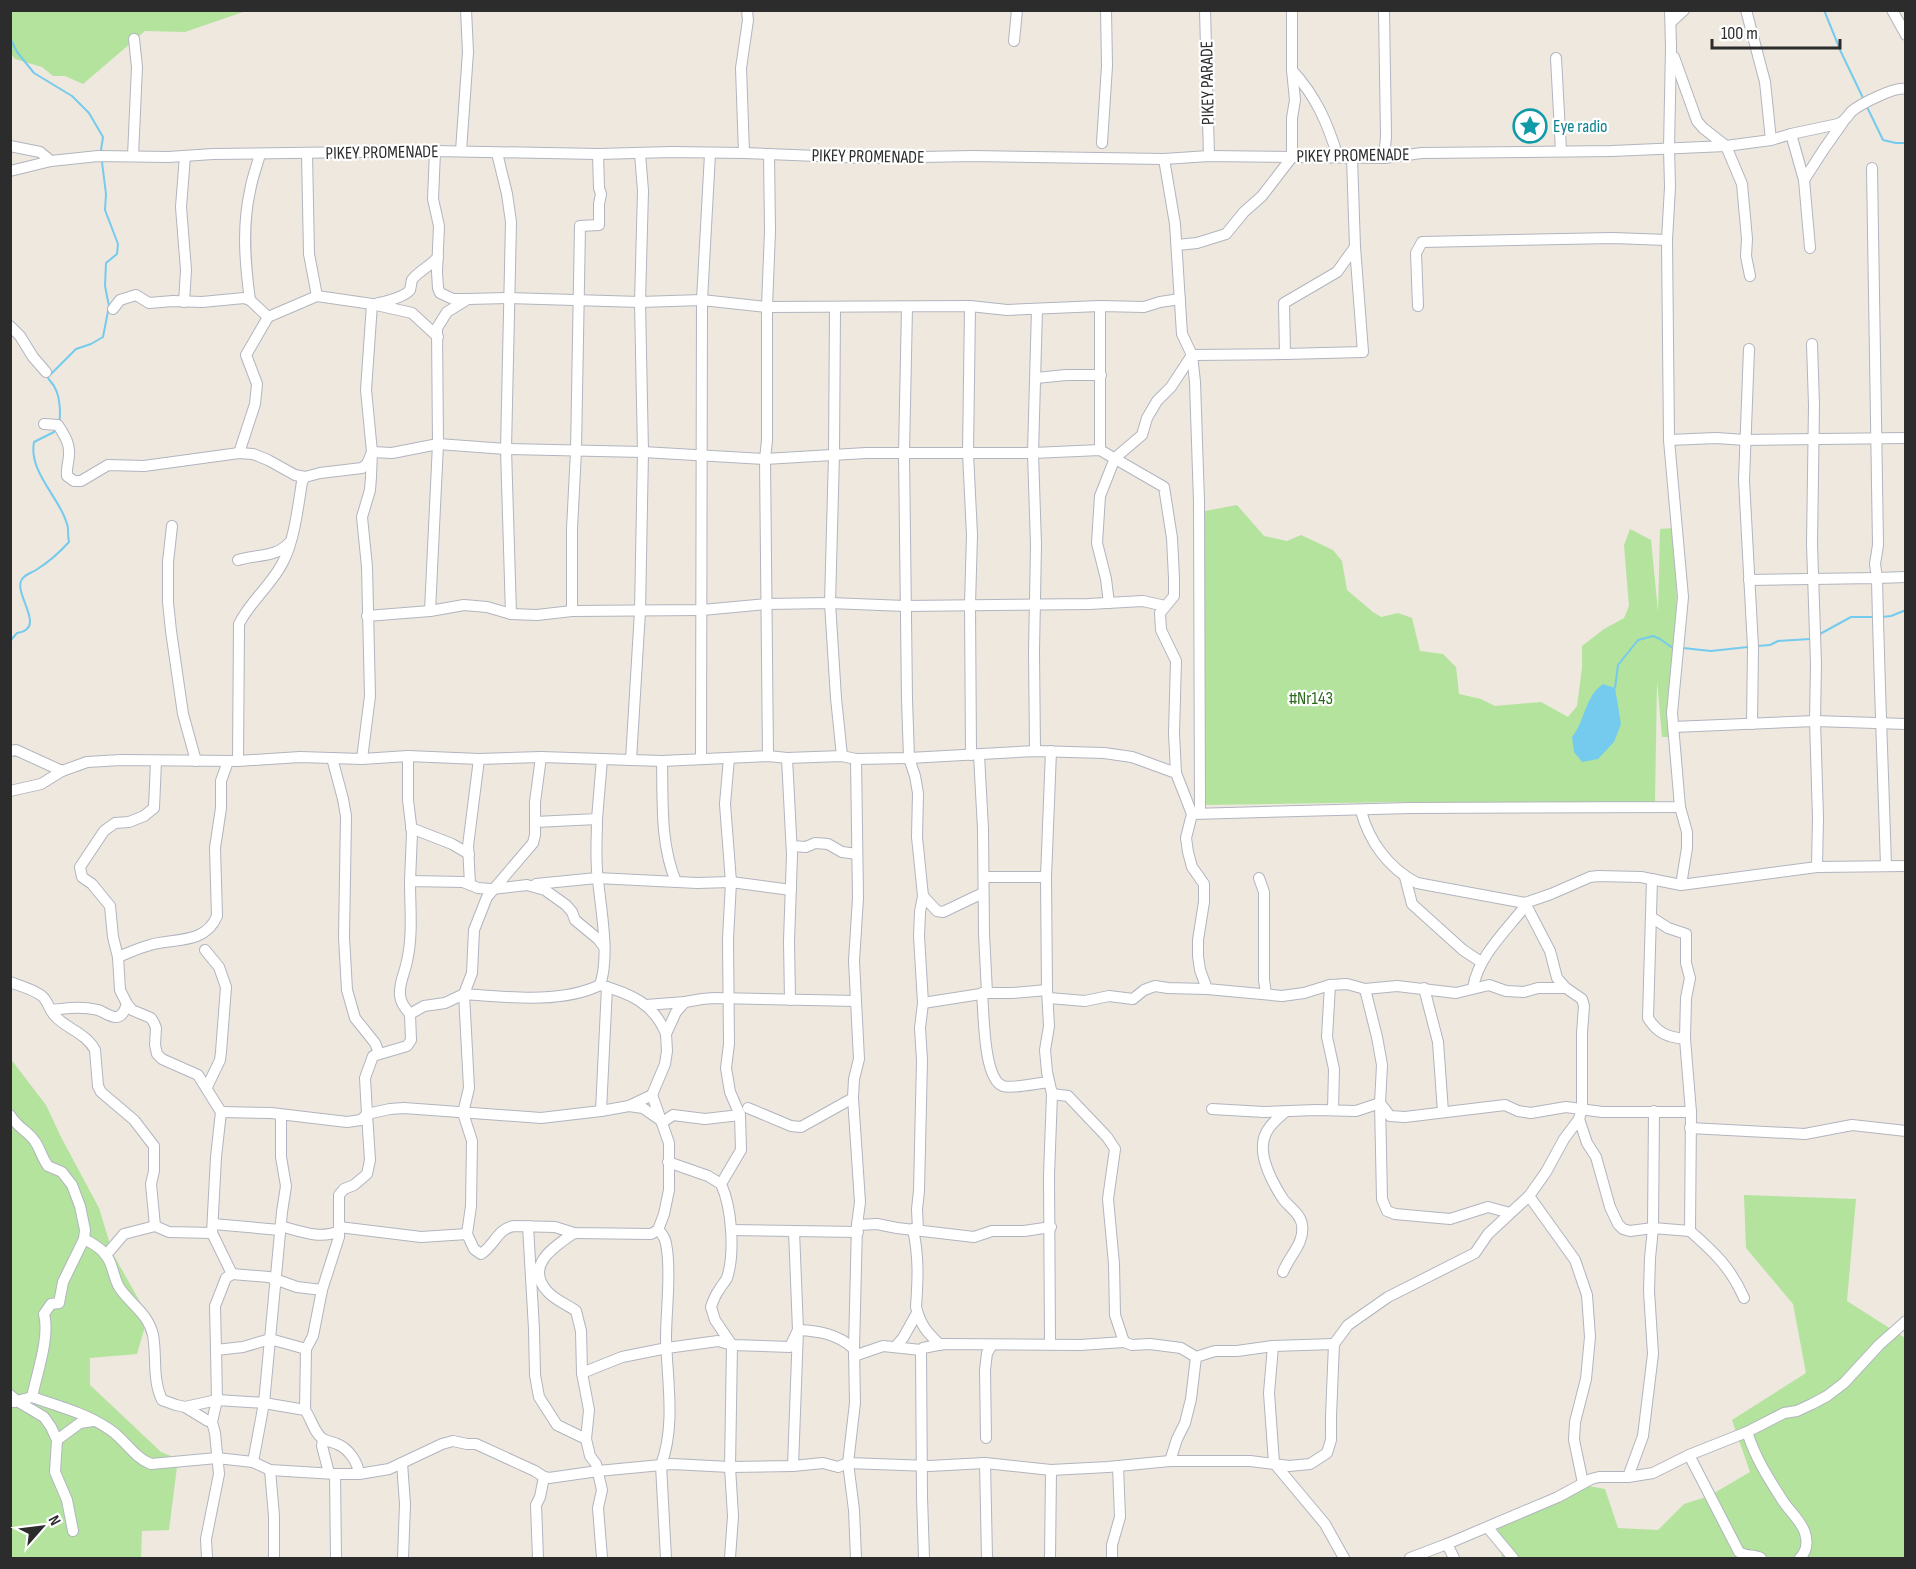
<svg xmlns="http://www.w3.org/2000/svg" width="1916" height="1569" font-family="'Sofia Sans Condensed',sans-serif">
	<rect width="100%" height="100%" fill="#eee8df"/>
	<g fill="#b3e39d">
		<polygon points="11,11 246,11 185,32 145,31 83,84 65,76 53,76 42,67 15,59 11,54"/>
		<path d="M1237,505L1264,536L1287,541L1301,535L1333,550L1342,561L1347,590L1373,612L1381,617L1398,613L1412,618L1420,651L1443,654L1456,667L1459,694L1481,699L1495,706L1541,702L1568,717L1577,706L1582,668V646L1604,629L1624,618L1629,606L1624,545L1630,529L1651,540L1658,612L1660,529L1673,528C1681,597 1674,667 1670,737H1662L1657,681L1655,802H1404L1205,805V511Z"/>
		<polygon points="10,1058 46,1105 61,1137 99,1208 113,1254 148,1316 137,1354 90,1358 90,1385 161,1452 178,1459 169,1530 142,1531 141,1558 11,1558"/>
		<polygon points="1744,1195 1856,1199 1847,1301 1905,1338 1905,1558 1502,1558 1497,1525 1583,1485 1605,1489 1618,1528 1658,1530 1684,1504 1709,1496 1750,1472 1732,1420 1806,1373 1793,1304 1746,1248"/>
	</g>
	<path fill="#75cbed" d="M1603,684L1615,688L1621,724L1614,742L1598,759L1582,762L1574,752L1572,737C1585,721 1585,696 1603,684Z"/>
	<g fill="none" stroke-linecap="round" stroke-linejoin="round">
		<g stroke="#75cbed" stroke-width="2">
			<polyline points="1824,10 1841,52 1863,98"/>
			<polyline points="10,38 17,52 34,73 72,96 89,113 103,137 101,150"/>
			<polyline points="1868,109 1883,140 1896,143 1906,143"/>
			<polyline points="48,373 51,374 76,349 91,344 103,337 109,306 105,286 106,263 117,254 118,244 105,210 106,194 102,162"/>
			<path d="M47,376C49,381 53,383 55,388C60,397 61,414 59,423"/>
			<polyline points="1882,617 1891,616 1906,610"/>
			<polyline points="1818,635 1851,617 1874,617"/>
			<path d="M10,641L17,633C47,629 15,596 21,581C23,575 31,573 36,570C49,562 59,553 69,542C68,537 68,532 68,528C62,499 28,473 34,442L54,432L57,428"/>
			<polyline points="1757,646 1770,645 1778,641 1810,639"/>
			<polyline points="1683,648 1711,651 1748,647"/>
			<polyline points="1615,688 1618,665 1638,640 1653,636 1660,639 1674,649"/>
		</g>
		<g stroke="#b2b5bf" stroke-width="12">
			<g id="minor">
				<polyline points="1205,10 1209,156"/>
				<path d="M1292,10V70C1317,98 1327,122 1338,157"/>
				<polyline points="1746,10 1765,82 1771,140"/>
				<polyline points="1892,10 1906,35"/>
				<polyline points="1671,22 1684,10"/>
				<polyline points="1014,41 1017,10"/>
				<polyline points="1674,57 1697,121 1703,128 1726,146 1742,184 1747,239 1746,256 1750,276"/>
				<polyline points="1556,58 1561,151"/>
				<polyline points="1791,134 1804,180 1810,248"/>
				<polyline points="1102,143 1107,66 1106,10"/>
				<polyline points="10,146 40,152 51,161"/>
				<polyline points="435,151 433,199 439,226 437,272 438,288 440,293 453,299 468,299"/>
				<polyline points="461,151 468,52 466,10"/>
				<polyline points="307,153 309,254 317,296"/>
				<polyline points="497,153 507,194 511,222 506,449 511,614"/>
				<polyline points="744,153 741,68 748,20 747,10"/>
				<polyline points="133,156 137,67 134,39"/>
				<polyline points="1384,158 1386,137 1384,10"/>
				<polyline points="1164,159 1175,224 1182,334 1192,355 1195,382 1199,502 1200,813"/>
				<polyline points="1872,168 1878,545 1875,564 1877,578 1906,577"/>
				<path d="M10,171L51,161L98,156L168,157L213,154L435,151L598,154L672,152L744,153L866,158L974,156L1164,159L1209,156L1384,158L1422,153L1612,151L1726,146L1771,140L1791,134L1838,124C1846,121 1847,116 1852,111C1861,104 1895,86 1906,89"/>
				<polyline points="1804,180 1824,149 1843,122"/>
				<polyline points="1177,245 1197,243 1226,234 1244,212 1262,196 1292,157 1292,118 1295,100 1292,70"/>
				<path d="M250,300C245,264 242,226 250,191C252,178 257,166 260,154"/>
				<polyline points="184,302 186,270 181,207 185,156"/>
				<path d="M378,303C386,302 406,296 410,290C411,287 411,283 412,280C417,272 432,265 438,257"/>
				<polyline points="970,306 968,453 972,535 970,604 971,755"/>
				<polyline points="1100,306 1100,450"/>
				<polyline points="1418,306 1416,253 1422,242 1613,238 1667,240"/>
				<polyline points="907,307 904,453 907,699 909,758 915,776 918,793 917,837 923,896 920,912 919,936 923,1003 920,1028 922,1060 919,1191 917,1209 918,1230"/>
				<polyline points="835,308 834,455 830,603 836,698 842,756"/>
				<polyline points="113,309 120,300 136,295 149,303 173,301 202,302 244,298 250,300 268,317 317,296 372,304 412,313 438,337"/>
				<polyline points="10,326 20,336 33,357 46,372"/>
				<polyline points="1812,344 1814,405 1812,544 1816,664 1815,721 1818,817 1817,867"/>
				<polyline points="1749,349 1744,480 1753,647 1752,724"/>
				<polyline points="1285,354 1363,352 1355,247 1352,158"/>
				<polyline points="1036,378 1066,375 1101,375"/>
				<path d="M44,424L58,425C64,435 70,443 69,454C69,462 66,468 67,476L74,481H81L108,465L144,466L239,453L253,454L268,460L295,475L305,477L320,473L362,468L367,464L372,452L392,453L438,444L506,449L643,452L765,459L866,453H1033L1100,450L1164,487L1172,538L1174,578V596L1160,613L1161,630L1176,661L1174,733L1176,773L1192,814L1186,838L1188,852L1192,867L1204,884V902L1198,940V956L1200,970L1207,989L1282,996L1304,993L1330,985L1347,984L1365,989L1397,986L1456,993L1489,985L1506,991L1524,992L1538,988H1566"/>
				<polyline points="1669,440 1716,438 1745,440 1906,438"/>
				<polyline points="239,453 255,404 257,384 246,355 268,317"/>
				<polyline points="172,526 168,562 168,602 171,631 183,714 196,761"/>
				<path d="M238,560C257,554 275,558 289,543"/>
				<path d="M1749,580L1877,578C1879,674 1883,770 1886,866"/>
				<polyline points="1109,603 1106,579 1097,543 1100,496 1115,458 1142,435 1147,418 1157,401 1171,387 1192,355 1285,354 1284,303 1337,272 1355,247"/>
				<polyline points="430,611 438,444 437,328 447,312 468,299 508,298 640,302 702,300 767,307 970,306 1007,310 1100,306 1144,307 1160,302 1180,299"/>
				<polyline points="572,611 572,529 576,451 580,226 599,225 599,204 601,194 599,188 598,154"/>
				<polyline points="367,616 430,611 464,605 487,607 511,614 537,615 572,611 702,610 766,604 830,603 905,606 1089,604 1143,601 1165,606"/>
				<polyline points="1673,727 1815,721 1906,724"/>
				<polyline points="10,751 16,750 62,771 87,762 121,760 238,761 300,757 362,759 408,756 479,759 541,757 662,761 768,756 787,758 842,756 856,759 909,758 1035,751 1104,753 1132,757 1176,773"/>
				<polyline points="1035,751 1034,651 1036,545 1033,453 1037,309"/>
				<polyline points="979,755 983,829 984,934 987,993"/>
				<polyline points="408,756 408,800 412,833 410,881"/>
				<polyline points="768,756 765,459 767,440 767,307 770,231 769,154"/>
				<polyline points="332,758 343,799 346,816 344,937 347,990 355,1018 375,1043 379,1053"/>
				<polyline points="701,758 702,300 710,154"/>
				<path d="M729,758L725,804L731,882L728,939L729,1044L726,1068L730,1092L740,1115L741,1150L721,1184C732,1208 735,1253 727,1278C725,1282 721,1286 719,1290C715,1295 713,1301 711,1307L715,1320L732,1345L730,1467L733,1516L730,1558"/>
				<polyline points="787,758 792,855 789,941 790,1000"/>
				<polyline points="362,759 370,696 367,567 362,517 370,490 371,477 372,452 366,390 372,304"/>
				<polyline points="631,760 640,611 643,452 640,302 643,191 640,153"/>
				<path d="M238,761L239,624C250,601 273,584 284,560C295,537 298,506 302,482L305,477"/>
				<path d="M662,761C663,802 660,843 676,882"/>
				<polyline points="10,791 41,784 62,771"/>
				<polyline points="1680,807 1687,832 1687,848 1681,885"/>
				<path d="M1361,811C1369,841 1388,868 1417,883L1525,903L1551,894L1590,877L1598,876L1641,877L1681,885L1817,867L1906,866"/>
				<polyline points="1192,814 1411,808 1680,807 1672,713 1683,597 1669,440 1667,240 1670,187 1669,148 1671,47 1670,10"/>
				<path d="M597,819C597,839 595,860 598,880C601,911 610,956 600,985C629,993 654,1003 666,1034"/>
				<polyline points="535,822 535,802 541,757"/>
				<polyline points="411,828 452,844 469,854"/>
				<polyline points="792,846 806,847 815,843 828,844 842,852 857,854"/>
				<polyline points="1046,877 1051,751"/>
				<polyline points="1405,877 1412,904 1463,950 1481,962"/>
				<polyline points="1259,878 1264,892 1264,980 1266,994"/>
				<path d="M1652,879L1648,1018C1658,1034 1668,1037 1685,1039L1691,1112"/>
				<polyline points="470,884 468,846 479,759"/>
				<polyline points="536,884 597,878 697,883 731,882 791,890"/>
				<polyline points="923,896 937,911 943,912 983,893"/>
				<polyline points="1651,917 1668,928 1686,934 1686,963 1690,978 1686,998 1685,1039"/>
				<polyline points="205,950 219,967 226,987 221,1052 220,1060 207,1087"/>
				<path d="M118,957C128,953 139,948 150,945C173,938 205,945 217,916L215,848L221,808V781L228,761"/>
				<path d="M10,982C20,986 33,989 42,996C48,1001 49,1010 55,1016C67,1029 86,1033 95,1050L98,1086L101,1092L134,1120L154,1146V1171L151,1184L155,1226L169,1232L212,1233L216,1157L221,1112L198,1075L162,1059L157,1054L155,1045L156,1028L154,1023L151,1018L132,1010L127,1004L120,990L118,957L113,937L110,906L92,884L82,877L80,867L104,831L115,823L129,822L144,816L154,808L156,761"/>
				<path d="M600,985C561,1004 506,997 464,994L469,1088L463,1113L472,1141L471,1206L467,1234L474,1249L481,1254C494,1246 498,1228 514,1226L555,1227L574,1233L651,1234L658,1230L664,1214L669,1190V1143L652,1095"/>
				<polyline points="1330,985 1327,1037 1334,1069 1333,1110"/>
				<polyline points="1424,988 1438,1042 1443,1112"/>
				<path d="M1473,988C1478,956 1507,930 1526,905"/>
				<polyline points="1365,989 1377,1037 1382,1065 1380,1103 1382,1199 1387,1211 1395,1214 1450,1219 1488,1207 1510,1213"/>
				<polyline points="1047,990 1049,1026 1045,1050 1047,1072 1052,1094 1049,1175 1050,1344"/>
				<path d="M982,993C984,1012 983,1079 1003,1086C1013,1089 1037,1083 1049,1082"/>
				<polyline points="1049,998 1085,1001 1109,996 1133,999 1144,990 1155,986 1168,988 1207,989"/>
				<polyline points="856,1001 859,1059 854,1079 853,1098 860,1202 857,1225 854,1349 855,1403 848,1463 854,1510 856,1558"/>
				<polyline points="923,1003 987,993 1013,993 1047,990 1046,877 984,877"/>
				<polyline points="646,1005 685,1002"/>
				<path d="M51,1010C68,1008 81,1006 98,1010C104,1012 110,1017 116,1017C123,1017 125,1009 127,1004"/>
				<path d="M410,1014C405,1008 400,1002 400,994C399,983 405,972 407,961C413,935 410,908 410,881L463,882L478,888L492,889L527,885L545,890L566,905L572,912L575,920L598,939L604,947"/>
				<polyline points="1052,1094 1068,1096 1107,1137 1115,1149 1108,1199 1114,1264 1115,1315 1124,1342"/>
				<polyline points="629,1106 643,1108 663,1122 673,1115 705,1119 740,1115"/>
				<polyline points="748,1108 791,1126 801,1127 853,1098"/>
				<path d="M1212,1109L1264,1112L1316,1110L1356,1111L1380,1103L1390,1116L1405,1117L1505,1105L1518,1111L1531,1113L1566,1107L1602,1112H1691L1690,1231C1714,1252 1731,1268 1744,1298"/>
				<polyline points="601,1111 607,987"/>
				<polyline points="1654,1111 1653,1228 1690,1231"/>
				<polyline points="221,1112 271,1113 347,1122 361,1120 367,1114 365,1078 373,1056 407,1046 411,1040 410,1014 424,1006 445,1003 464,994 472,973 474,930 487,897 533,843 535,835 535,822 597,819 602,759"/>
				<path d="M10,1115C18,1128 26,1130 34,1140C40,1148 42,1158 48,1166L62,1172L72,1185L80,1206L85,1230L84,1239L63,1282L59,1303L51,1304L44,1314C50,1337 37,1373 32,1397L17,1401L10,1395"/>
				<polyline points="1579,1119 1587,1143 1596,1157 1610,1207 1618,1224 1623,1229 1630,1231 1653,1228 1650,1258 1649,1291 1653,1354 1643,1436 1628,1477"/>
				<polyline points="1690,1128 1805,1134 1852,1125 1906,1131"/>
				<polyline points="668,1162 708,1176 721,1184"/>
				<polyline points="1529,1196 1575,1260 1587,1295 1590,1337 1586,1379 1575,1422 1574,1440 1583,1483"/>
				<polyline points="213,1224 280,1230"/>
				<polyline points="857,1225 877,1224 897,1228 974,1237 992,1231 1024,1231 1051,1227"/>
				<path d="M280,1226C300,1231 320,1240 339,1231"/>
				<polyline points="528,1226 534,1329 535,1375 539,1397 557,1425 586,1439 590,1456 596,1464 602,1490 598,1508 602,1558"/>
				<polyline points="339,1227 421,1237 467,1234"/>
				<path d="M913,1229C919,1258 918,1278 916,1307C921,1326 926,1331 940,1345"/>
				<path d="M658,1230C665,1236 666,1242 667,1250C671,1276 666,1311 666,1338C667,1380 676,1425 661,1465L666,1558"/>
				<polyline points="731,1230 858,1232"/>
				<polyline points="212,1233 232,1274 226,1278 215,1306 216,1350 243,1347 270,1339 282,1212 286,1186 281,1157 281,1115"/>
				<path d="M574,1233C555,1246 523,1266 548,1292C555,1300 568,1305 576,1311L581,1331L582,1373L589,1410L586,1439"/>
				<path d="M84,1239C98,1246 108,1253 112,1268C115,1276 116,1284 121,1290C133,1306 148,1314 153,1335C157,1357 152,1379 162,1400L176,1405L185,1407L208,1421L212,1422"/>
				<polyline points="106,1255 124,1234 155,1226"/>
				<path d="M1283,1272C1289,1256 1305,1243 1302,1225C1301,1214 1289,1207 1283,1199C1272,1182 1256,1153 1266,1133C1270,1124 1278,1118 1285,1112"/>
				<polyline points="232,1274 269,1277 297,1287 322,1290"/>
				<polyline points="1273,1346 1269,1393 1274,1463 1325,1524 1344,1558"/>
				<polyline points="895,1347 903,1338 917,1313"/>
				<polyline points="854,1356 883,1346 921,1350"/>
				<path d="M582,1373L622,1357L667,1348L718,1341L732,1345L790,1347L798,1330C819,1331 838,1334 854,1349"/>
				<path d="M32,1397C58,1406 85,1413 109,1429C125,1439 133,1457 151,1464L217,1458L253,1462L270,1470L335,1474H359L389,1469L442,1444L453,1441L467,1444H476L535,1471L544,1477L549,1478L598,1471L672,1464L730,1467L793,1466L823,1463L838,1467L848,1463L929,1466L985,1463L1051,1470L1108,1467L1170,1461H1250L1289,1466L1310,1464L1327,1453L1331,1440V1416L1334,1344L1348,1325L1388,1297L1475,1253L1488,1234L1529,1196L1546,1172L1564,1139L1579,1119L1582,1109V1033L1584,1006L1582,999L1566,988L1557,978L1550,951L1525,903"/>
				<polyline points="14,1402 17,1401 44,1417 51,1427 57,1440 55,1472 67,1500 73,1531"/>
				<polyline points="185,1407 217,1400 216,1350"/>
				<path d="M305,1410C311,1418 314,1433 323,1439C326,1441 333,1442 337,1444C348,1448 358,1462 359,1474"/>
				<path d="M1747,1432C1755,1457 1767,1476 1781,1498C1788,1510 1801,1520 1805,1533C1808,1543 1807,1551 1800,1558"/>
				<polyline points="986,1438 985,1370 987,1353 992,1345"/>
				<polyline points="323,1439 322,1446 329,1473"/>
				<polyline points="57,1440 80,1423 93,1421"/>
				<path d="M1689,1455L1739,1552C1746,1557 1754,1554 1761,1558"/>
				<polyline points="1170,1461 1177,1439 1185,1423 1191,1399 1196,1357 1215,1351 1237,1351 1273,1346 1334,1344"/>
				<polyline points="253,1462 264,1403 270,1339 306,1349"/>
				<polyline points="402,1463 405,1504 403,1558"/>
				<polyline points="985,1463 987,1558"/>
				<polyline points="793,1466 798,1330 794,1231"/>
				<polyline points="270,1470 274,1516 274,1558"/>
				<polyline points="335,1474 336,1558"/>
				<polyline points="1488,1528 1513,1558"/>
				<polyline points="1447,1544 1558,1497 1591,1479 1599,1477 1628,1477 1653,1473 1689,1455 1747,1432 1784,1413 1797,1411 1812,1404 1827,1396 1844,1383 1879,1345 1906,1321"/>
				<polyline points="207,1558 206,1539 219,1474 215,1433 212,1422 217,1400 264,1403 305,1410 306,1349 313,1336 322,1290 339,1237 339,1195 344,1189 354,1185 367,1174 370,1160 367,1114 390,1109 404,1108 541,1118 601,1111 629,1106 652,1095 665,1064 667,1051 666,1034 676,1012 685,1002 702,999 714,998 856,1001 854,961 858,898 856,759"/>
				<polyline points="538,1558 536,1505 540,1497 544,1477"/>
				<polyline points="924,1558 922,1497 921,1350 923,1348 943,1344 1080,1345 1124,1342 1132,1345 1150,1344 1181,1348 1196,1357"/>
				<polyline points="1050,1558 1051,1470"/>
				<polyline points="1112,1558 1112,1545 1120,1517 1118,1466"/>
				<polyline points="1410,1558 1447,1544 1454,1558"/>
			</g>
		</g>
		<use href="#minor" stroke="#fff" stroke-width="10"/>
	</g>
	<defs>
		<g id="sight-ring" transform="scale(1.725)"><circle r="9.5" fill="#fff" stroke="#0f9aa8" stroke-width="1.5"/><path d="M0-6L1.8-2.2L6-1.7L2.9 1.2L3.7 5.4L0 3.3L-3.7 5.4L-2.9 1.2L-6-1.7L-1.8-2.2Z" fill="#0f9aa8"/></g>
	</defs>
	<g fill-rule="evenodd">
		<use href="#sight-ring" x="1530" y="126"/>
	</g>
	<g text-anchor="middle" stroke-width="4.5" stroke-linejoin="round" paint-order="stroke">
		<g font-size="18" fill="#2c2c2c" stroke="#fff">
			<text transform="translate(1207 83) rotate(-91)" y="6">PIKEY PARADE</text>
			<text transform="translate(382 152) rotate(-1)" y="6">PIKEY PROMENADE</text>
			<text transform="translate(1353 155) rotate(-1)" y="6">PIKEY PROMENADE</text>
			<text transform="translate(868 156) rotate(1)" y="6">PIKEY PROMENADE</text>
		</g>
		<g font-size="18" fill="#0d838f" stroke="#fff" text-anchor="start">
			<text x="1553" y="132">Eye radio</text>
		</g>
		<g font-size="18" fill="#2b6a1c" stroke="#fff">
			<text x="1311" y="704">#Nr143</text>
		</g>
	</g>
	<rect width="1916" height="1569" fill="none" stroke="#2c2c2c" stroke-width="24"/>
	<g transform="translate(42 1527) rotate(62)" stroke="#ffffff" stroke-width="4.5" paint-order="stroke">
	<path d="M0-4.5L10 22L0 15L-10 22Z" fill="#2c2c2c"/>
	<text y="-9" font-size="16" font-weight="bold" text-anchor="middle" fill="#2c2c2c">N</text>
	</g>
	<path d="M1712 39v9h128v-9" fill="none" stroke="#2c2c2c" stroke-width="3"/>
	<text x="1721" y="39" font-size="18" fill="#2c2c2c" stroke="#ffffff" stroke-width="4.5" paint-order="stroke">100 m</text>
</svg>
